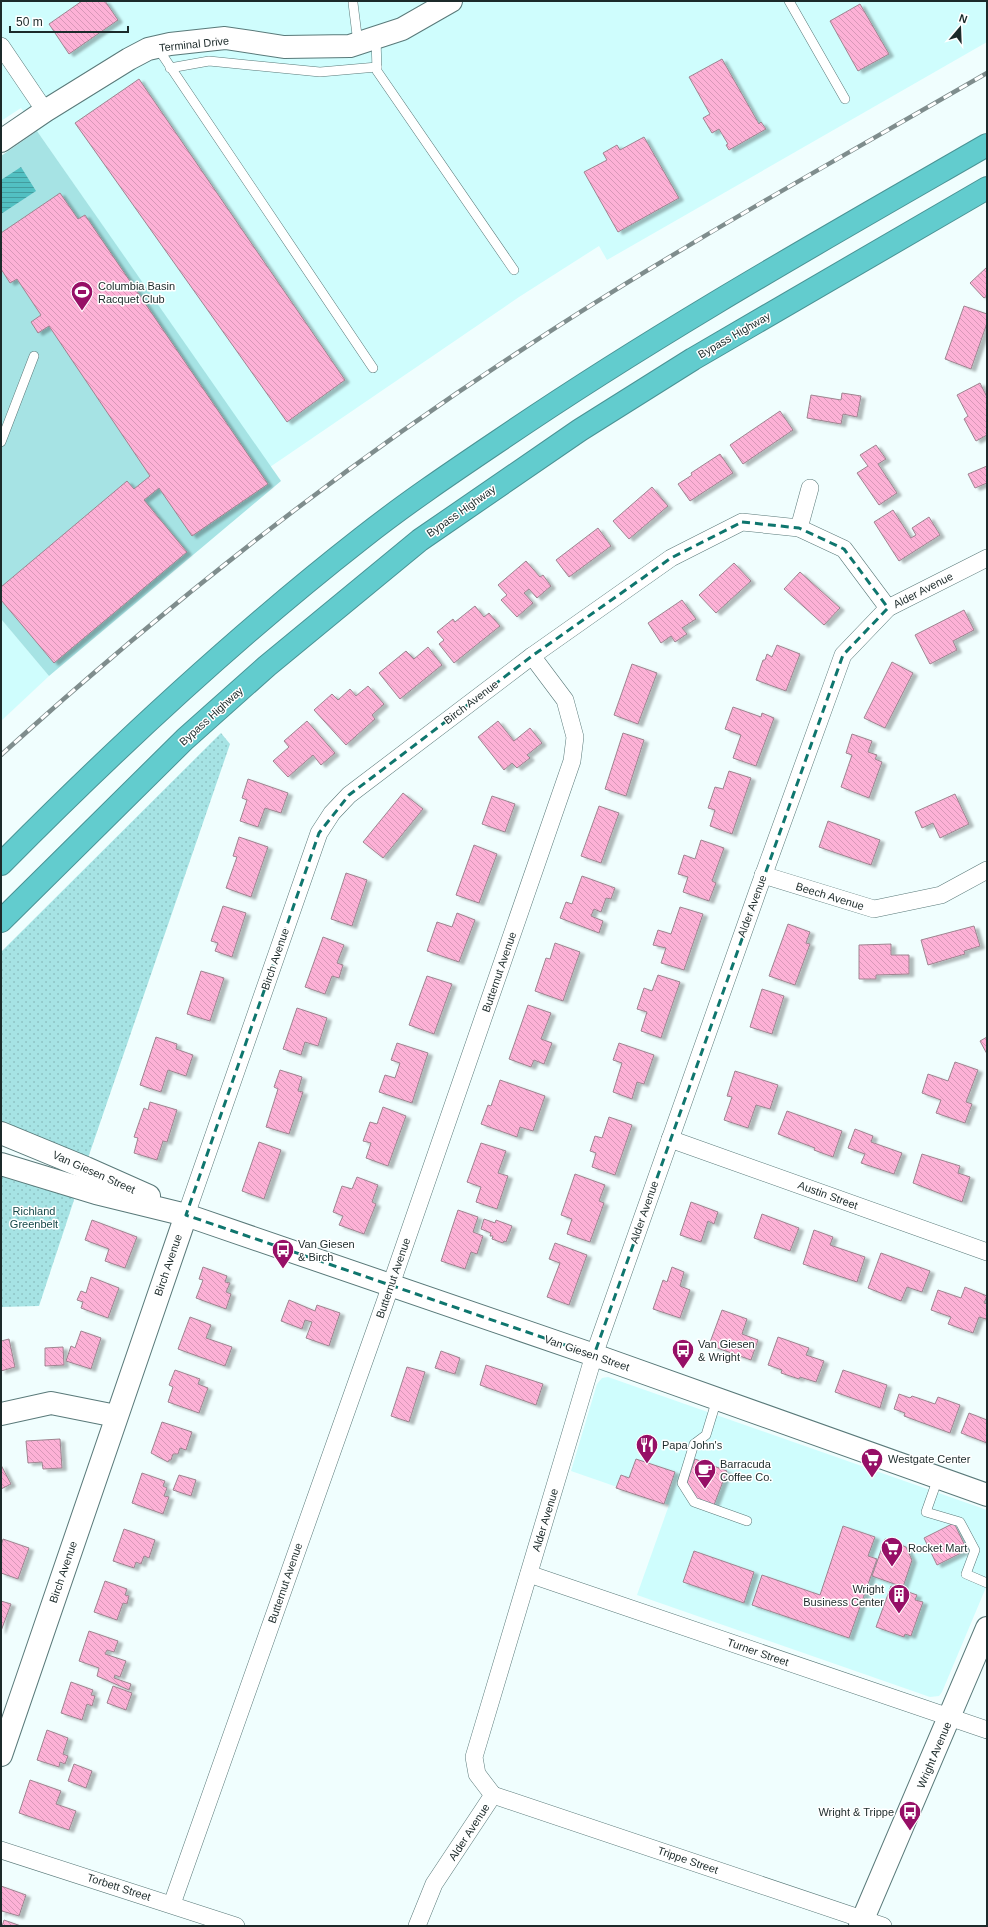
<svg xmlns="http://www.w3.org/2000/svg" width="988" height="1927" font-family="Arial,sans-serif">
	<defs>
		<pattern id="green-dots" width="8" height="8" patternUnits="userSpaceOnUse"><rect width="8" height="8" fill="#a6e3e4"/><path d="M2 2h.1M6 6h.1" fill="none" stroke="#8ec3c4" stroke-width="1.8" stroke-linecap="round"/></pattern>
		<pattern id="water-rules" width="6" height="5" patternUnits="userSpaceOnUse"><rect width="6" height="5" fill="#52c0c2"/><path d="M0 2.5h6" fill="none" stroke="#439c9e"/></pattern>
		<pattern id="building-back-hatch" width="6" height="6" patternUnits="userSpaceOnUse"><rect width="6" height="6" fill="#fdb1d6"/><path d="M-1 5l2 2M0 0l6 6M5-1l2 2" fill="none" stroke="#d898b8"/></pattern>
		<filter id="shadow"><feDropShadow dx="4.5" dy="2.5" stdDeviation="1" flood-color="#0004"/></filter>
	</defs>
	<rect width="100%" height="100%" fill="#f0fefe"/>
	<g fill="#cffdfd">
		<polygon points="1,1 987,1 987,42 607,260 599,246 519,297 270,467 21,108 1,121"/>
		<polygon points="1,619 49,676 1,721"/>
		<polygon points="608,1377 987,1510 987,1585 942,1692 939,1696 930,1697 637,1595 669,1505 571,1471 597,1384 602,1378"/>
	</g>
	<g fill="url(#green-dots)">
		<polygon points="221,733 230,744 88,1158 1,1121 1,952"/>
		<polygon points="1,1174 72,1192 74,1200 39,1306 1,1307"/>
	</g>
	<polygon fill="#a6e3e4" points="37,131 281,481 49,676 1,619 1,156"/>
	<polygon fill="url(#water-rules)" points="21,167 36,191 1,214 1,180"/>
	<g fill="url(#building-back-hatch)" stroke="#9e8490" filter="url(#shadow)">
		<polygon points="82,1 105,1 118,20 69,54 49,24"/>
		<polygon points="860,4 889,54 858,71 830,21"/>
		<polygon points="722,59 759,124 761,122 766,129 729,150 726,145 728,144 719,129 712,133 703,118 710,114 689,77"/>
		<polygon points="139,79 345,380 287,422 75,123"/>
		<polygon points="644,137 679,198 618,232 584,172 607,160 603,153 617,145 620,150"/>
		<polygon points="60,193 78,219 85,215 268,484 192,536 159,488 144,500 187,552 54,663 1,600 1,587 127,481 134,489 150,476 49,326 38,333 31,322 41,315 17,279 10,283 1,269 1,233"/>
		<polygon points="987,267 987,296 984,298 970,283"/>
		<polygon points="964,306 987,314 987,323 971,369 945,359"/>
		<polygon points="980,383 987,397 987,435 976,441 964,419 968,416 957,395"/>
		<polygon points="842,393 861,396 857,417 843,414 841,424 807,418 811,395 841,400"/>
		<polygon points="780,411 793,430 743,464 730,445"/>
		<polygon points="876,445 886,459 878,464 897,493 879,505 857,473 868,466 860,455"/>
		<polygon points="720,454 733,473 690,501 678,484 692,475 691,473"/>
		<polygon points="987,466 987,483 975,488 968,474"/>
		<polygon points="652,487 668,506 629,539 613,521"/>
		<polygon points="893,510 911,538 916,535 912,528 929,517 940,535 899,561 874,522"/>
		<polygon points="598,528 611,546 569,577 556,560"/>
		<polygon points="526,561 540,577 543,575 551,586 537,598 529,589 524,593 533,603 517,617 501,600 507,595 498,585"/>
		<polygon points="734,563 751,581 716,613 699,595"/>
		<polygon points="800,572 840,608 824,625 784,589"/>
		<polygon points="682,600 696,619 682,628 687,634 675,642 671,636 661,643 648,623"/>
		<polygon points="475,606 484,617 489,613 500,626 454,663 439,644 444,640 437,632 453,619 455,622"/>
		<polygon points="964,610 974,630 953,641 957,650 930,664 915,635"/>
		<polygon points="777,645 800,654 786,691 756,680 763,660 765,660 767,654 772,657"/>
		<polygon points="428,647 442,665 400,699 379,673 406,651 414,659"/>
		<polygon points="892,662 913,673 885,728 864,718"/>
		<polygon points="632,664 657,673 638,724 614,715"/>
		<polygon points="368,686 384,704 372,715 375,719 346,745 314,710 332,694 338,700 350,689 356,696"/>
		<polygon points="733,707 761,717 762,713 774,718 756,766 733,758 741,735 725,729"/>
		<polygon points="307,721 335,753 321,765 313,755 288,777 273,761 289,747 284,741"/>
		<polygon points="498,721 514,741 530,728 542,743 527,755 530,758 517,768 512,763 504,770 478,737"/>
		<polygon points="623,733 644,740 626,796 605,789"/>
		<polygon points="852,734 872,741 868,752 877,755 875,759 882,762 869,798 841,787 852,755 846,753"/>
		<polygon points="729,771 751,778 732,834 710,826 715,810 708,808 715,787 723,789"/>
		<polygon points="248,779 288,793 281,813 265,808 258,827 240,821 247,800 242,798"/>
		<polygon points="403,793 423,809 383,858 363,842"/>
		<polygon points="955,794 969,824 940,838 933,823 922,828 915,812"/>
		<polygon points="492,796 515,804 505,832 482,824"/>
		<polygon points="599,806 619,813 601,863 581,856"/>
		<polygon points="828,821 880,840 871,865 819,847"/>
		<polygon points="239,837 268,847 251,897 226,888 237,857 233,856"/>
		<polygon points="701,840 724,848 712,881 716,883 709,901 683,892 688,877 678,874 684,855 695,859"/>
		<polygon points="474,845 497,854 479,903 456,895"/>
		<polygon points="346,873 367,880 352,926 331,919"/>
		<polygon points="582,876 615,888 611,899 606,898 601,912 594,909 591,916 603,921 599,933 560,918 566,902 572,904"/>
		<polygon points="223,906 246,913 232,957 215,951 218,943 211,941"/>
		<polygon points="680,907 703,914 684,970 661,963 666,948 653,945 658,930 671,934"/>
		<polygon points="457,913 475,920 459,962 427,951 437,922 452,927"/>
		<polygon points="788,924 810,932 806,943 810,944 795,985 769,976"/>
		<polygon points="974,926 980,946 964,951 965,954 928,965 921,940"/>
		<polygon points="323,937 344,945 337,963 343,965 339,978 332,976 325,994 305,987"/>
		<polygon points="555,943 580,952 563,1001 535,991 546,958 550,959"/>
		<polygon points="891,944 891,955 909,955 909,974 876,975 876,979 859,979 859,945"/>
		<polygon points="201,971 224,978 210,1021 187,1014"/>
		<polygon points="658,975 680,982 661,1038 641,1031 647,1012 637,1009 644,988 652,991"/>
		<polygon points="427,976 452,984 434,1034 409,1025"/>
		<polygon points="762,989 784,996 772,1034 750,1027"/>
		<polygon points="528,1005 551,1013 541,1039 552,1043 544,1064 534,1060 531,1067 509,1059"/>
		<polygon points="297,1008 327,1018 318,1046 305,1042 301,1055 283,1049"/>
		<polygon points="156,1037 177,1044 176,1049 193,1055 186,1076 168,1070 161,1092 140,1085"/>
		<polygon points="987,1037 987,1054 980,1041"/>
		<polygon points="397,1043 428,1053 412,1103 379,1092 385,1075 395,1078 400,1063 391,1060"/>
		<polygon points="619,1043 654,1055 644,1084 637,1082 632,1099 613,1092 622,1063 613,1060"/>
		<polygon points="955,1062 978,1070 966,1102 972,1104 965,1123 936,1113 941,1100 922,1093 928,1074 948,1081"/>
		<polygon points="280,1070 302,1077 298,1091 303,1092 289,1134 266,1127 278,1089 274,1087"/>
		<polygon points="735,1071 778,1085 770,1109 756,1105 748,1128 724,1120 732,1097 727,1096"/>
		<polygon points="500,1080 545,1096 533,1131 520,1127 517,1137 481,1124 488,1105 491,1106"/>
		<polygon points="150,1102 177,1110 167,1142 163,1141 157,1160 134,1153 138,1138 134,1137 144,1108 148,1110"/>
		<polygon points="383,1107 406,1116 388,1166 366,1158 371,1143 363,1141 370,1122 377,1124"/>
		<polygon points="787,1111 842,1131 833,1157 814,1150 815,1148 778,1134"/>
		<polygon points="609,1117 632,1125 615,1175 592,1167 596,1153 590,1151 595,1136 602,1138"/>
		<polygon points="855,1129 873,1136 871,1142 902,1153 894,1174 861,1163 865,1154 848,1148"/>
		<polygon points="259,1142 281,1150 264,1199 242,1191"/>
		<polygon points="481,1143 506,1151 498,1173 508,1176 497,1209 476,1202 481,1187 467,1182"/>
		<polygon points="922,1154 960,1166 958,1173 970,1177 962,1202 913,1183"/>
		<polygon points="575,1174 605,1185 599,1201 604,1203 590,1242 567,1234 572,1219 561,1215"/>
		<polygon points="357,1177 378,1185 372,1202 376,1204 364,1234 339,1225 343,1216 333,1212 342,1186 352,1189"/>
		<polygon points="691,1202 718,1212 714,1224 708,1221 701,1242 680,1235"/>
		<polygon points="458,1210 478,1217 473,1232 483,1236 477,1254 471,1252 465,1269 441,1261"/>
		<polygon points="762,1214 799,1228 790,1251 754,1238"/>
		<polygon points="484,1219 495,1223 496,1220 512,1226 506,1242 504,1241 503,1243 492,1239 493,1236 490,1236 491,1233 481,1229"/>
		<polygon points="92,1220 137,1237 125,1268 105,1261 109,1249 85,1240"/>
		<polygon points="814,1230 833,1237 830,1245 865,1257 857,1282 803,1264"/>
		<polygon points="555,1243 587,1255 569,1305 547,1297 560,1263 549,1259"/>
		<polygon points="881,1253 930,1271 922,1292 907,1287 901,1301 868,1288"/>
		<polygon points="203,1267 227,1276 225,1282 230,1283 226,1292 231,1294 226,1309 196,1298 203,1280 199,1279"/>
		<polygon points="672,1267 684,1272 680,1286 690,1290 680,1318 653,1309 663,1280 667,1282"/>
		<polygon points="91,1277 119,1288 108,1318 81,1308 83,1302 77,1300 81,1291 86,1293"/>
		<polygon points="965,1287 987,1296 984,1303 987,1304 987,1316 986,1319 979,1317 973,1333 948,1324 951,1317 931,1310 938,1290 961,1298"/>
		<polygon points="289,1300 315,1311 317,1305 340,1313 329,1346 306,1338 312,1322 305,1320 302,1329 281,1321"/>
		<polygon points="722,1310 747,1319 742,1334 758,1340 751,1360 709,1345"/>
		<polygon points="190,1317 211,1325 206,1338 232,1347 225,1366 178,1349"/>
		<polygon points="81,1331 101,1338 91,1369 66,1361 71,1346 75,1348"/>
		<polygon points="778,1337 809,1348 806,1355 824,1361 816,1382 800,1377 799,1379 781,1373 782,1370 768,1365"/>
		<polygon points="9,1339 15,1367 1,1371 1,1341"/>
		<polygon points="63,1347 64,1365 45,1366 45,1348"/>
		<polygon points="441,1351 460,1358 455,1374 435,1368"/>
		<polygon points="486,1365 543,1384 536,1405 480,1385"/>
		<polygon points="407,1367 425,1372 409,1422 391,1416"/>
		<polygon points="175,1370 200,1379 198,1384 208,1388 199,1413 168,1402 173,1387 169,1385"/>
		<polygon points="843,1370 887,1385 880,1408 835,1392"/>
		<polygon points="899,1394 910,1398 912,1396 935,1404 938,1397 960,1405 950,1433 904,1416 905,1413 894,1409"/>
		<polygon points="969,1413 987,1420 987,1443 961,1433"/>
		<polygon points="162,1422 192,1432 186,1450 180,1448 178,1454 173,1454 171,1460 169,1460 168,1462 151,1453"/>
		<polygon points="60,1439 62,1468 43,1469 42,1462 28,1463 26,1441"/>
		<polygon points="636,1459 675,1472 664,1504 616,1488 621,1475 629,1478"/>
		<polygon points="695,1459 727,1471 714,1505 694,1498 687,1482"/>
		<polygon points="1,1465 11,1484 1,1489"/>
		<polygon points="142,1473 165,1481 163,1486 167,1488 164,1496 169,1497 163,1514 132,1503"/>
		<polygon points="179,1475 196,1480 191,1496 173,1490"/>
		<polygon points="954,1523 967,1550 937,1565 924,1538"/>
		<polygon points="843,1526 875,1537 868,1556 877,1559 849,1638 752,1605 762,1575 820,1595"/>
		<polygon points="124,1529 155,1540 149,1558 144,1556 141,1564 136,1562 134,1568 113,1561"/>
		<polygon points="3,1539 29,1548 18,1579 1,1573 1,1546"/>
		<polygon points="885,1539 906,1547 912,1560 903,1587 872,1576"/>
		<polygon points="694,1551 754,1572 744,1603 683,1582"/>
		<polygon points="105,1581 127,1589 125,1595 129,1596 127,1604 123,1603 117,1620 94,1612"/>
		<polygon points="891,1586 917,1595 915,1600 923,1602 911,1636 905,1634 904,1637 876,1627"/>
		<polygon points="1,1601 11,1604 1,1631"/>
		<polygon points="89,1631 118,1641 114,1652 107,1650 105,1654 126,1661 120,1677 115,1675 114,1678 131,1684 129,1690 97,1676 99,1668 79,1661"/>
		<polygon points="71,1682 93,1690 91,1695 95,1696 92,1706 87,1704 82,1720 61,1713"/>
		<polygon points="113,1686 132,1693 126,1710 107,1703"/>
		<polygon points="47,1730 68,1738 63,1754 68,1756 65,1764 60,1762 59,1767 37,1760"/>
		<polygon points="74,1764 92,1771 86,1788 68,1781"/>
		<polygon points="30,1780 61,1791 56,1804 76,1811 69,1830 19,1813"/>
		<polygon points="1,1886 26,1895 19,1916 2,1911 1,1914"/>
		<polygon points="4,1920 21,1926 2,1926"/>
	</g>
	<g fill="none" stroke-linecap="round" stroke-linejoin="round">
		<g stroke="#597979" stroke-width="10">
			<g id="lane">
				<polyline points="789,1 845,99"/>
				<polyline points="353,3 358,43"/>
				<polyline points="376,38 377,71 514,270"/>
				<polyline points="157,47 373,368"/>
				<polyline points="170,68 209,61 320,72 377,67"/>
				<polyline points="1,442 34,356"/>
				<polyline points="717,1399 706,1435 694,1444 682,1483 694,1502 747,1521"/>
				<polyline points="938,1478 926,1512 960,1522 975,1550 966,1574 987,1583"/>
			</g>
		</g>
		<g stroke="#597979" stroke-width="18">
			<g id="street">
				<polyline points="1,46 45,111"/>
				<polyline points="799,528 810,488"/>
				<polyline points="763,875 874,909 941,895 987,870"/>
				<polyline points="670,1139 987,1252"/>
				<polyline points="186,1215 319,833 332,813 349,795 532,656 671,558 742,522 799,528 844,549 888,608"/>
				<polyline points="529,1574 987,1730"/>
				<polyline points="493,1795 883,1926"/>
				<polyline points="1,1850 236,1926"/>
				<polyline points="172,1904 385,1302 572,761 575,737 565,700 532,656"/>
				<polyline points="417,1926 434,1884 493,1795 477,1774 474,1757 594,1355 757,893 843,655 888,608 987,558"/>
			</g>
		</g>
		<g stroke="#597979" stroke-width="24">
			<g id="secondary">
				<polyline points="1,141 45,111 129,59 148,49 170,44 225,38 284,47 350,46 402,29 451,1"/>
				<polyline points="1,1133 86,1168 149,1196"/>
				<polyline points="1,1164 96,1193 186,1215 594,1355 987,1495"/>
				<polyline points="1,1414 51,1403 116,1416"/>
				<polyline points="1,1755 186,1215"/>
				<polyline points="860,1926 987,1628"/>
			</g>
		</g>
		<g stroke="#4a9395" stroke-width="24">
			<g id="highway">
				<path d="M1,864C115,749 234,638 362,538C405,504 451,473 497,442C655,334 822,240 987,145"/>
				<polyline points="1,921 185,739 267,666 420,540 580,430 693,359 987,188"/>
			</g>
		</g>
		<use href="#lane" stroke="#fff" stroke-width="9"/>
		<use href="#street" stroke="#fff" stroke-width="17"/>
		<use href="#secondary" stroke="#fff" stroke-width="22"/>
		<use href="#highway" stroke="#62ccce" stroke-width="22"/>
		<g stroke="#7f8d8d" stroke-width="4.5">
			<path id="rail" d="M1,755C164,607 336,471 520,351C671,251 830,164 987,73"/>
		</g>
		<use href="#rail" stroke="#fff" stroke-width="3" stroke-dasharray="9" stroke-linecap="butt"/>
	</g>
	<path fill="none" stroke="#0f766e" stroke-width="3" stroke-dasharray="8 5" stroke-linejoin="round" d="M742,522L799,528L844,549L888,608L843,655L594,1355L186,1215L319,833L349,795L532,656L671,558Z"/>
	<defs>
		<g id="stadium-pin" transform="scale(1.15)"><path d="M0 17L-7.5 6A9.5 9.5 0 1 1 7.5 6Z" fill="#960f66" stroke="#fff"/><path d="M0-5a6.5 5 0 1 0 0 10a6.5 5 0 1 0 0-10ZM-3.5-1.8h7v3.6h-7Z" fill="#fff"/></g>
		<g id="bus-pin" transform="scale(1.15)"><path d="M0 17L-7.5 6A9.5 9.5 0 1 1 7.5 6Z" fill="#960f66" stroke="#fff"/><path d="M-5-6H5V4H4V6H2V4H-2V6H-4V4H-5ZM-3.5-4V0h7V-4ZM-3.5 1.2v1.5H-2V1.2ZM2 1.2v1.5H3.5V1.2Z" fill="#fff"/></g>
		<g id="restaurant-pin" transform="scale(1.15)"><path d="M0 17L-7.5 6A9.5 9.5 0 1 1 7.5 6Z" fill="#960f66" stroke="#fff"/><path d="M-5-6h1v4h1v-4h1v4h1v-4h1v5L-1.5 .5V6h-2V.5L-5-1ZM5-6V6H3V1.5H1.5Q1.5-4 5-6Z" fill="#fff"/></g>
		<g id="supermarket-pin" transform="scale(1.15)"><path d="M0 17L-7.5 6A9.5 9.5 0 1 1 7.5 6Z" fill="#960f66" stroke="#fff"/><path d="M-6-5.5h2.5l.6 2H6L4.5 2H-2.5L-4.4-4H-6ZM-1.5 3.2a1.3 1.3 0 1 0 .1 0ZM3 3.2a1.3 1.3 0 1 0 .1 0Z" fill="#fff"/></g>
		<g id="cafe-pin" transform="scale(1.15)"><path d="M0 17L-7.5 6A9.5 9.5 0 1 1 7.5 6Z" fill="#960f66" stroke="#fff"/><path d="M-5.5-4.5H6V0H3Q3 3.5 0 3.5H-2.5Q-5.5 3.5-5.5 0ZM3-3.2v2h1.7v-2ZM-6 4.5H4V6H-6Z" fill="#fff"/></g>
		<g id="building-pin" transform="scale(1.15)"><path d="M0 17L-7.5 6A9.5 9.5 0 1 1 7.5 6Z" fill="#960f66" stroke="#fff"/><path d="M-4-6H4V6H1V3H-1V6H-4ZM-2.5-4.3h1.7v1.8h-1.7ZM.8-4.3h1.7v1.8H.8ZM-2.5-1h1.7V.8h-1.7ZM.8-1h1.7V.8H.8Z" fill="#fff"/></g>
	</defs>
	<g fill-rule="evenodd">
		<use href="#stadium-pin" x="82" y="292"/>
		<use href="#bus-pin" x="283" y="1250"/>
		<use href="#bus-pin" x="683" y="1350"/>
		<use href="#restaurant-pin" x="647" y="1445"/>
		<use href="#supermarket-pin" x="872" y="1459"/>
		<use href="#cafe-pin" x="705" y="1470"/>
		<use href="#supermarket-pin" x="892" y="1548"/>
		<use href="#building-pin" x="899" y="1595"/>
		<use href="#bus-pin" x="910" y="1812"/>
	</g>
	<g text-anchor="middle" stroke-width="3" stroke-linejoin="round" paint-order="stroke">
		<g font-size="11" fill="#1c2a2a" stroke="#fff">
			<text transform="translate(194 44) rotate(-6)" y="4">Terminal Drive</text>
			<text transform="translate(734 335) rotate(-30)" y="4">Bypass Highway</text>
			<text transform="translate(461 511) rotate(-35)" y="4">Bypass Highway</text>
			<text transform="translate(923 590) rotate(-27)" y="4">Alder Avenue</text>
			<text transform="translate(471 702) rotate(-37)" y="4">Birch Avenue</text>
			<text transform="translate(211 716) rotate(-42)" y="4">Bypass Highway</text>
			<text transform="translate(830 896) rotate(17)" y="4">Beech Avenue</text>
			<text transform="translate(752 906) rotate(-70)" y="4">Alder Avenue</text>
			<text transform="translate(275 959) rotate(-71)" y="4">Birch Avenue</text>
			<text transform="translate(499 972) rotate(-71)" y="4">Butternut Avenue</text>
			<text transform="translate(94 1172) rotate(24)" y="4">Van Giesen Street</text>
			<text transform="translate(828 1195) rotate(20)" y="4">Austin Street</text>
			<text transform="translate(644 1212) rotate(-71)" y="4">Alder Avenue</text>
			<text transform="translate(168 1265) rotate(-71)" y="4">Birch Avenue</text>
			<text transform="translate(393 1278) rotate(-71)" y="4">Butternut Avenue</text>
			<text transform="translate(587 1353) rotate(19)" y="4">Van Giesen Street</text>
			<text transform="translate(545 1520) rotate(-73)" y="4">Alder Avenue</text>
			<text transform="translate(63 1572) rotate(-71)" y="4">Birch Avenue</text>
			<text transform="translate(285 1583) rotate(-71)" y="4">Butternut Avenue</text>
			<text transform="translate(758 1652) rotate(19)" y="4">Turner Street</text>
			<text transform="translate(934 1755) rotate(-67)" y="4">Wright Avenue</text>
			<text transform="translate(469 1832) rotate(-57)" y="4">Alder Avenue</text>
			<text transform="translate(688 1860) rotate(19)" y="4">Trippe Street</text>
			<text transform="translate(119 1887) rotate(18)" y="4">Torbett Street</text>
		</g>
		<g font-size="11" fill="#1c2a2a" stroke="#fff" text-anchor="start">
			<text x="98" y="290">Columbia Basin<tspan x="98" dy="13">Racquet Club</tspan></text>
			<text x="298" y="1248">Van Giesen<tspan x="298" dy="13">&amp; Birch</tspan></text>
			<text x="698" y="1348">Van Giesen<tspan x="698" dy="13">&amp; Wright</tspan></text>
			<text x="662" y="1449">Papa John's</text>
			<text x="888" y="1463">Westgate Center</text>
			<text x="720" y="1468">Barracuda<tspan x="720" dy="13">Coffee Co.</tspan></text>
			<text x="908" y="1552">Rocket Mart</text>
			<text x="884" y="1593" text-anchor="end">Wright<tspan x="884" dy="13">Business Center</tspan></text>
			<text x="894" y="1816" text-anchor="end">Wright &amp; Trippe</text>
		</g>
		<g font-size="11" fill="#164849" stroke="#fff">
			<text x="34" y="1215">Richland<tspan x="34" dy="13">Greenbelt</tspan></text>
		</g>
	</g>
	<rect width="988" height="1927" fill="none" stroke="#1c2a2a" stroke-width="4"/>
	<g transform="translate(960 28) rotate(19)" stroke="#ffffff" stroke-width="3" paint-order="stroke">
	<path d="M0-3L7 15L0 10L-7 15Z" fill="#1c2a2a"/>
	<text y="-6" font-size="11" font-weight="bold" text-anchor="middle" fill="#1c2a2a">N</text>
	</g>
	<path d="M10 26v6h118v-6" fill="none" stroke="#1c2a2a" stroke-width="2"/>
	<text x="16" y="26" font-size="12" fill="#1c2a2a" stroke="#ffffff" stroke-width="3" paint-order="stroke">50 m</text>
</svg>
